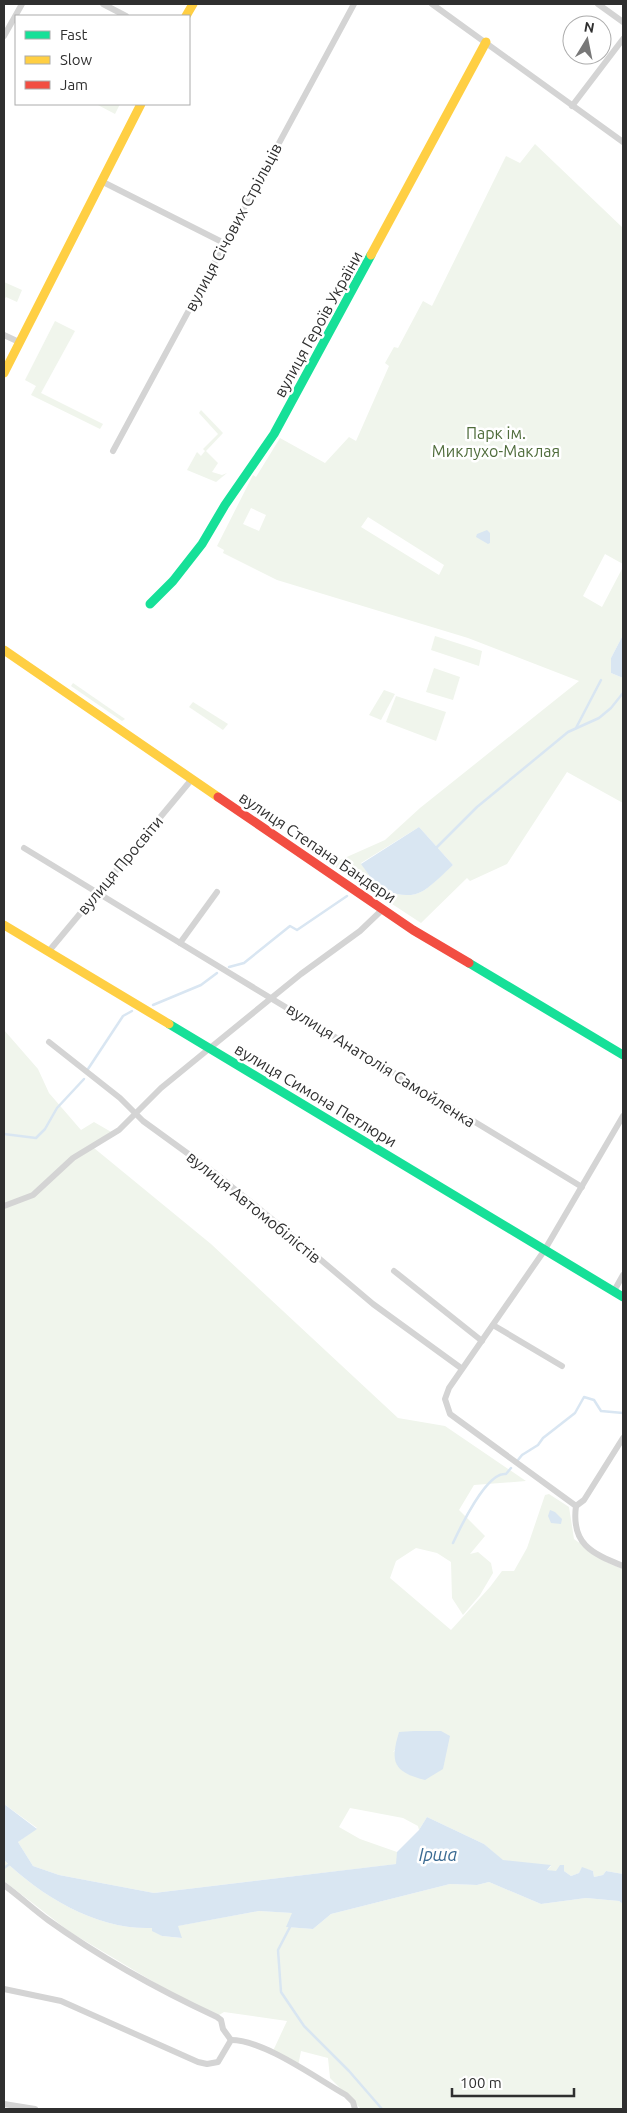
<svg xmlns="http://www.w3.org/2000/svg" width="627" height="2113" font-family="Ubuntu,sans-serif">
	<rect width="100%" height="100%" fill="#fff"/>
	<g fill="#f0f5ec" fill-rule="evenodd">
		<polygon points="96,104 120,104 115,114"/>
		<path d="M535,144L623,228V564L605,554L583,596L602,607L623,567V635L611,658V673L623,678V803L567,772L507,864L470,881L467,878L421,923L331,864L385,840L420,808L579,681L468,638L277,580L223,553L224,550L217,546L253,475L256,477L280,438L325,463L349,437L356,441L389,366L385,363L394,347L398,348L423,301L432,306L506,156L520,163ZM251,508L266,515L259,531L243,524ZM368,517L444,565L439,575L361,527ZM419,827L453,865C443,873 434,884 423,891C406,901 381,891 368,880L369,875L361,863Z"/>
		<polygon points="4,282 22,290 17,302 6,297 4,300"/>
		<polygon points="55,321 75,331 41,393 103,424 100,429 31,395 36,386 25,380"/>
		<polygon points="201,410 223,433 206,451 218,463 212,472 222,475 227,473 216,482 187,470 197,452 201,456 205,451 203,449 218,434 199,413"/>
		<polygon points="435,636 482,651 479,666 431,650"/>
		<polygon points="434,668 460,677 453,700 426,692"/>
		<polygon points="73,683 125,719 122,721 71,686"/>
		<polygon points="384,690 395,694 381,720 369,715"/>
		<polygon points="396,696 446,712 436,741 386,722"/>
		<polygon points="193,702 228,724 223,730 189,707"/>
		<path d="M4,1030L38,1069L49,1093L81,1130L94,1122L113,1133L94,1148L211,1244L398,1418L445,1426L526,1481L474,1485L459,1510L485,1536L470,1554L478,1552L491,1563L493,1573L480,1595L463,1615L452,1598L451,1562L437,1553L416,1548L396,1561L390,1578L451,1630L490,1587L502,1571H514L527,1548L545,1495L549,1494L569,1507L574,1539L606,1562L623,1569V1874L606,1871L603,1875L594,1877L593,1871L582,1868L579,1873L571,1876L564,1871V1865L556,1872L547,1870L551,1866L503,1861L484,1844L427,1817L419,1830L418,1826L403,1818L350,1808L339,1827L360,1839L397,1852V1864L154,1893L59,1875L33,1866L18,1842L37,1828L4,1804ZM414,1731L423,1733L431,1731L393,1752Z"/>
		<path d="M4,1860C42,1897 97,1930 152,1928L162,1936L181,1938L177,1926L259,1911L293,1913L287,1927L313,1929L331,1914L450,1884L477,1885L489,1882L541,1904L586,1898L619,1901L623,1904V2109H361L330,2078L328,2058L301,2051L298,2066L273,2051L287,2021L224,2012L214,2018L70,1932L4,1881Z"/>
	</g>
	<g fill="#d9e6f2">
		<polygon points="487,530 490,533 490,543 488,544 476,537 477,534"/>
		<polygon points="623,635 623,678 611,673 611,658"/>
		<path d="M419,827L453,865C444,873 434,884 423,891C406,901 381,891 368,880L369,875L361,864Z"/>
		<polygon points="550,1510 555,1512 562,1519 561,1524 551,1523 548,1516"/>
		<path d="M414,1731H441L450,1736L443,1769L425,1780C393,1772 390,1762 399,1732Z"/>
		<path d="M4,1804L37,1829L18,1842L33,1866L59,1875L154,1893L396,1864L397,1852L419,1830L427,1817L484,1844L503,1860L551,1865L547,1870L556,1871L560,1865H564V1871L571,1876L579,1873L582,1867L593,1871L594,1877L603,1875L606,1871L623,1874V1904L619,1901L586,1898L541,1904L489,1882L477,1885L450,1884L331,1914L313,1929L286,1927L292,1913L259,1911L178,1926L182,1938L162,1936L152,1931V1928C97,1930 42,1897 4,1860Z"/>
	</g>
	<g fill="none" stroke-linecap="round" stroke-linejoin="round">
		<g stroke="#d9e6f2" stroke-width="2.5">
			<polyline points="576,728 601,680"/>
			<polyline points="435,849 477,807 568,732 599,718 611,708 623,693"/>
			<polyline points="229,967 244,963 290,926 297,930 347,896"/>
			<polyline points="153,1005 201,985 217,973"/>
			<polyline points="88,1069 123,1016 132,1011"/>
			<polyline points="4,1134 36,1138 45,1129 57,1108 84,1079"/>
			<polyline points="518,1460 522,1455 538,1445 543,1438 575,1413 584,1397 594,1400 601,1411 623,1413"/>
			<path d="M453,1543C460,1528 487,1471 506,1474L511,1468"/>
			<polyline points="4,1868 11,1863"/>
			<polyline points="291,1925 278,1950 281,1992 304,2026 349,2071 382,2109"/>
		</g>
		<g stroke="#d4d4d4" stroke-width="6">
			<polyline points="103,4 126,16"/>
			<polyline points="432,4 623,142"/>
			<polyline points="598,4 623,22"/>
			<polyline points="4,36 22,4"/>
			<polyline points="572,106 623,39"/>
			<polyline points="101,181 224,243"/>
			<polyline points="4,335 19,342"/>
			<polyline points="113,451 354,4"/>
			<polyline points="24,848 180,943 217,892"/>
			<polyline points="180,943 582,1187"/>
			<polyline points="49,951 192,779"/>
			<polyline points="49,1042 120,1098 143,1121 216,1174 289,1233 373,1304 461,1368"/>
			<path d="M623,1116L544,1251L449,1388L445,1399L450,1414L576,1506C571,1544 591,1553 623,1566"/>
			<polyline points="4,1206 33,1195 73,1158 119,1130 161,1088 210,1048 301,974 360,931 383,909"/>
			<polyline points="394,1271 482,1341"/>
			<polyline points="614,1291 623,1275"/>
			<polyline points="493,1325 562,1366"/>
			<polyline points="576,1506 584,1500 623,1438"/>
			<path d="M4,1885C19,1896 33,1909 48,1920C101,1958 159,1990 217,2017L221,2020L223,2029L231,2040"/>
			<polyline points="4,1989 61,2001 198,2062 207,2064 218,2062 231,2040"/>
			<path d="M231,2040C264,2040 316,2078 346,2095L353,2102L355,2109"/>
			<polyline points="4,2104 35,2109"/>
		</g>
		<g stroke="#16e098" stroke-width="9">
			<polyline points="150,604 173,581 202,544 225,505 274,434 371,255"/>
			<polyline points="469,963 623,1055"/>
			<polyline points="169,1024 623,1297"/>
		</g>
		<g stroke="#ffcf43" stroke-width="9">
			<polyline points="186,16 193,4"/>
			<polyline points="371,255 486,42"/>
			<polyline points="4,373 141,104"/>
			<polyline points="4,650 218,797"/>
			<polyline points="4,925 169,1024"/>
		</g>
		<polyline stroke="#f24e42" stroke-width="9" points="218,797 413,930 469,963"/>
	</g>
	<g text-anchor="middle" stroke-width="5" stroke-linejoin="round" paint-order="stroke">
		<g font-size="16" fill="#2f2f2f" stroke="#fff">
			<text transform="translate(233 227) rotate(-62)" y="6">вулиця Січових Стрільців</text>
			<text transform="translate(318 324) rotate(-61)" y="6">вулиця Героїв України</text>
			<text transform="translate(318 847) rotate(34)" y="6">вулиця Степана Бандери</text>
			<text transform="translate(120 865) rotate(-50)" y="6">вулиця Просвіти</text>
			<text transform="translate(381 1065) rotate(32)" y="6">вулиця Анатолія Самойленка</text>
			<text transform="translate(316 1095) rotate(31)" y="6">вулиця Симона Петлюри</text>
			<text transform="translate(254 1207) rotate(39)" y="6">вулиця Автомобілістів</text>
		</g>
		<g font-size="16" fill="#4f6c3b" stroke="#fff">
			<text x="496" y="439">Парк ім.<tspan x="496" dy="18">Миклухо-Маклая</tspan></text>
		</g>
		<g font-size="18" font-style="italic" fill="#3b6b93" stroke="#fff">
			<text x="438" y="1861">Ірша</text>
		</g>
	</g>
	<rect width="627" height="2113" fill="none" stroke="#2f2f2f" stroke-width="10"/>
	<rect x="15" y="15" width="175" height="90" fill="#ffffff" stroke="#acacac"/>
	<rect x="25" y="31" width="25" height="8" fill="#16e098" stroke="#acacac"/>
	<text x="60" y="40" font-size="15" fill="#2f2f2f">Fast</text>
	<rect x="25" y="56" width="25" height="8" fill="#ffcf43" stroke="#acacac"/>
	<text x="60" y="65" font-size="15" fill="#2f2f2f">Slow</text>
	<rect x="25" y="81" width="25" height="8" fill="#f24e42" stroke="#acacac"/>
	<text x="60" y="90" font-size="15" fill="#2f2f2f">Jam</text>
	<g transform="translate(587 40) rotate(10)"><circle r="24" fill="#ffffff" stroke="#acacac"/>
	<path d="M0-4L9 19L0 12L-9 19Z" fill="#787878"/>
	<text y="-8" font-size="14" font-weight="bold" text-anchor="middle" fill="#2f2f2f">N</text>
	</g>
	<path d="M452 2088v8h122v-8" fill="none" stroke="#2f2f2f" stroke-width="2.5"/>
	<text x="460" y="2088" font-size="15" fill="#2f2f2f" stroke="#ffffff" stroke-width="4" paint-order="stroke">100 m</text>
</svg>
